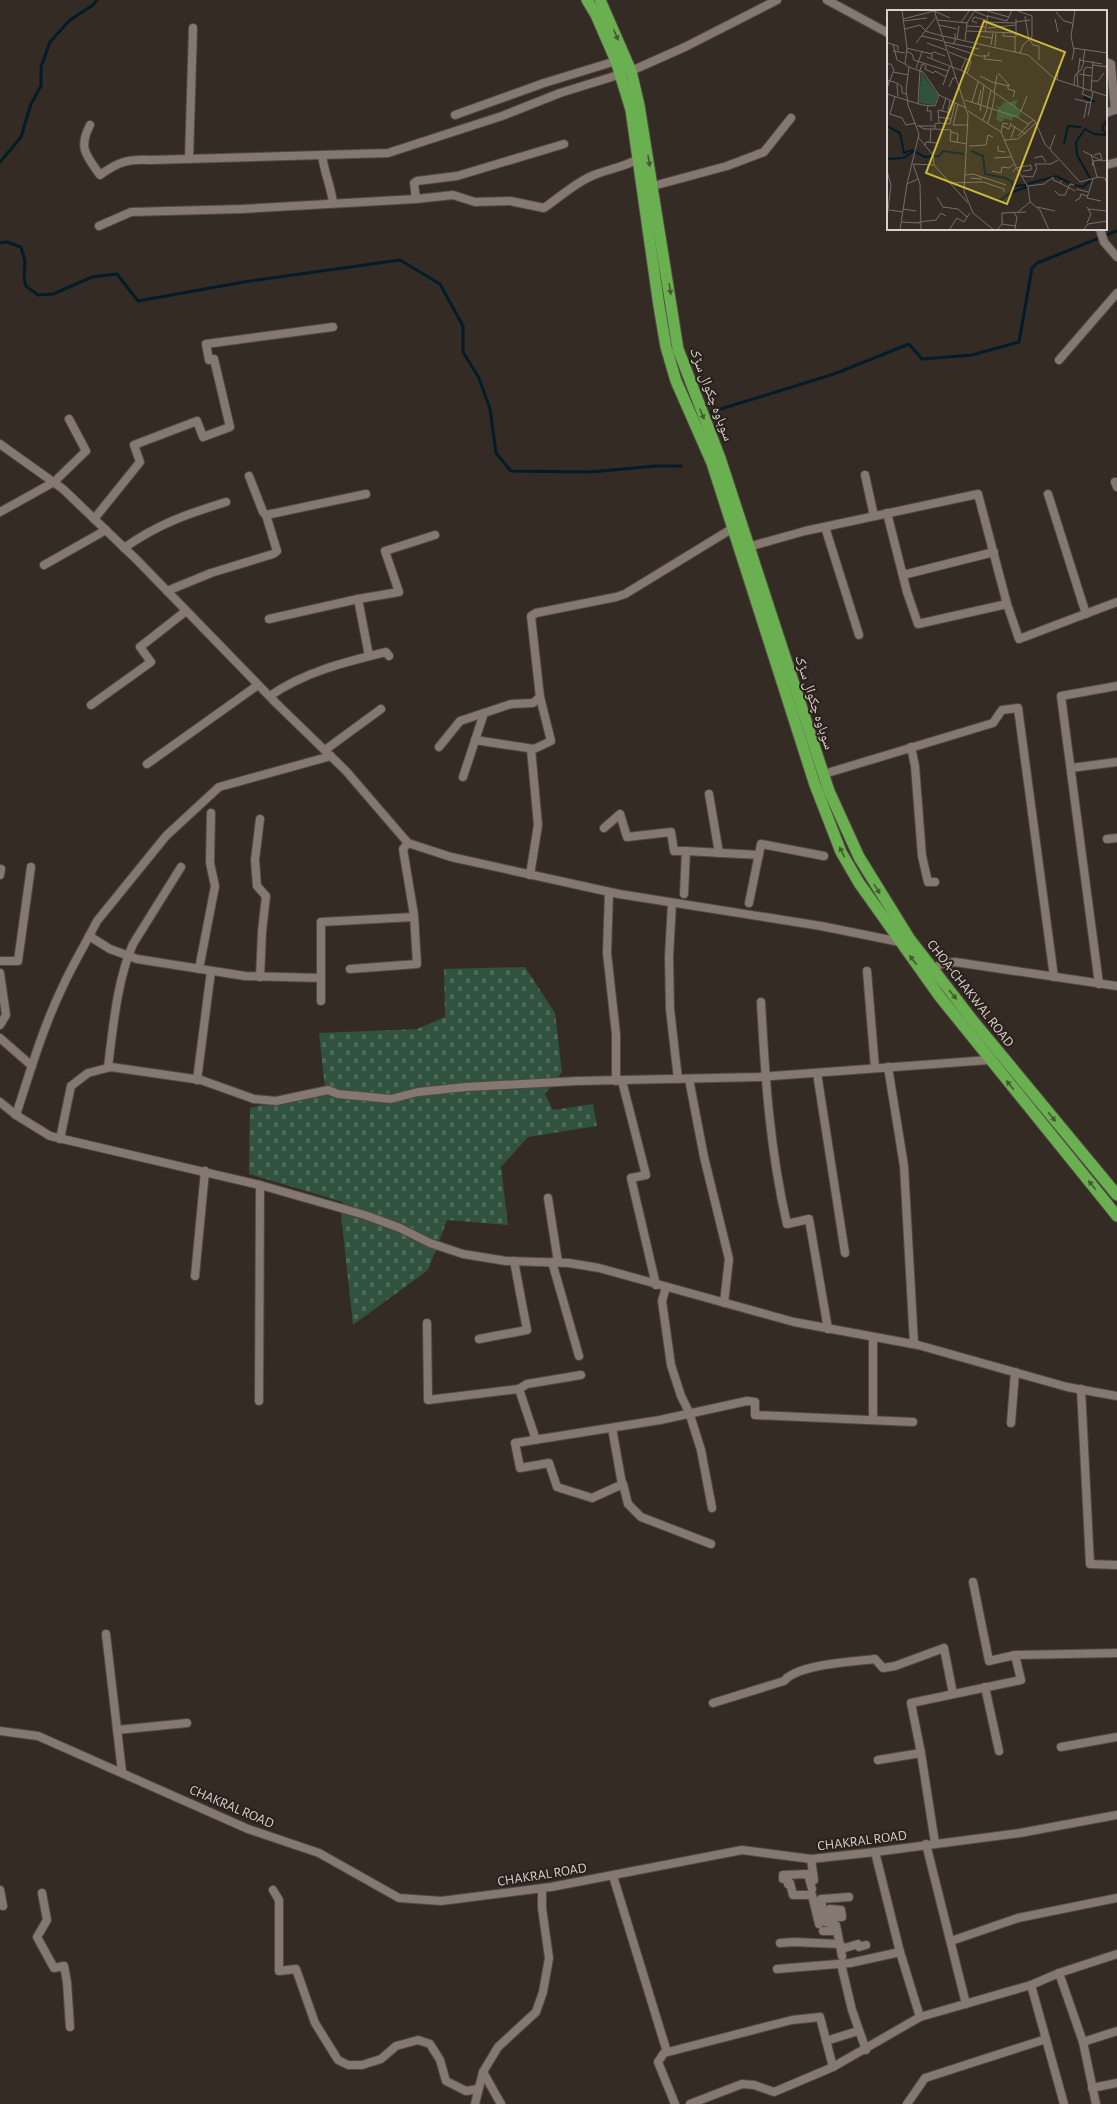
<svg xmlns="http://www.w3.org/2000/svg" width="1117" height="2104" font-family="'Alegreya Sans','Noto Naskh Arabic',sans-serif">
	<defs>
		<pattern id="cemetery-stones" width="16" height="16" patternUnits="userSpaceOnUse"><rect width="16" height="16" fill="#31523d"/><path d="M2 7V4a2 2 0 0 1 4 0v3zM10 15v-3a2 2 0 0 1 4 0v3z" fill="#4e6a58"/></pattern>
	</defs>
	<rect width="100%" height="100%" fill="#342b24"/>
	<polygon fill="url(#cemetery-stones)" points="525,967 555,1013 562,1072 545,1094 553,1110 593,1104 597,1126 528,1137 501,1167 508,1225 447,1220 428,1270 353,1325 341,1214 343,1202 249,1174 250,1108 325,1088 319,1033 417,1029 445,1017 444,969"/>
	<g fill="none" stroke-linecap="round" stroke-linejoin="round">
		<g stroke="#021c2a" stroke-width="3">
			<polyline points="0,162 21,137 31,104 41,86 41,67 50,42 70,20 93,5 97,0"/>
			<polyline points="0,243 7,242 21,247 25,261 24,278 26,286 38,295 53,294 92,277 117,274 138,301 244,282 400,260 440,284 463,326 463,352 479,378 490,409 496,453 511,471 590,472 656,466 681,466"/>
			<polyline points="711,412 834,374 909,344 922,359 972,355 1019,342 1032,268 1037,263 1117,231"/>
		</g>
		<g stroke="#514843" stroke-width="10">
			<g id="minor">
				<polyline points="827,0 888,33"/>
				<polyline points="1106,62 1111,64 1115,110"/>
				<polyline points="1106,113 1117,109"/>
				<polyline points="455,115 544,83 616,61"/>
				<path d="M90,125C78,148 86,155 100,175C118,162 127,159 150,160L388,153L502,116L560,93L631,71L685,47L777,0"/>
				<path d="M322,155C324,172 331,186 333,203"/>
				<polyline points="189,159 193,28"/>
				<polyline points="1106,165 1117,162"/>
				<polyline points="653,186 727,166 764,152 791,118"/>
				<polyline points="416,199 414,183 417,181 457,176 564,144"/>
				<path d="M99,226L131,212L242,209L416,199L453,195L475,202L510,201L544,208C560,197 576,182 594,175C609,169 624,167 638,159"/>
				<polyline points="1100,229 1104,242 1117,257"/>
				<polyline points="1059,360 1117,293"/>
				<polyline points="0,444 63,489 137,560 276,703 346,771 408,843 451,857 619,894 821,926 900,942"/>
				<polyline points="865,475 874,516"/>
				<polyline points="249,476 263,512 266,515"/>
				<polyline points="1115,482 1117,487"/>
				<polyline points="1048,494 1086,614"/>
				<polyline points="0,512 54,482 86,451 69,419"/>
				<polyline points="887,513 907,592 918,624 1007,604 1019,639 1117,602"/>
				<polyline points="94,519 140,462 134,445 197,421 203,437 230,427 214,359 209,360 206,344 333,327"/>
				<polyline points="825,527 859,635"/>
				<polyline points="748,547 805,531 978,494 1007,604"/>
				<path d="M124,548C158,524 187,514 226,502"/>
				<polyline points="44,565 106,530"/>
				<polyline points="903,575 994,552"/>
				<polyline points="167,591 211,573 273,554 277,551 266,515 366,494"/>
				<polyline points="358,599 399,592 385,551 435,535"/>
				<polyline points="269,619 358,599 369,656"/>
				<path d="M270,696C304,672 345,662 386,652L389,656"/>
				<polyline points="91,705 151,662 140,647 186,611"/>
				<polyline points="475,740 534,749 551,741 540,697 531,616 536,613 616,597 625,594 733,528"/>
				<polyline points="439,747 460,721 484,713"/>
				<polyline points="911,747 915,766 922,856 928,882 935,882"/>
				<polyline points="325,750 381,709"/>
				<polyline points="147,764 258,685"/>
				<polyline points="1071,768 1117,762"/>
				<polyline points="824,774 993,723 1002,710 1018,708 1054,977"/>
				<polyline points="463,777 484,713 511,704 533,703 540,697"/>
				<polyline points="709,794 719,853"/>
				<polyline points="260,819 255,860 257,886 266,896 262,932 260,977"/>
				<polyline points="604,828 620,814 627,837 671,832 674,851 686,851 684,894"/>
				<polyline points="1107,839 1117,838"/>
				<polyline points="686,851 759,855"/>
				<polyline points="0,875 1,869"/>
				<polyline points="530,875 538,825 531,749"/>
				<polyline points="609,892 607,953 616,1034 616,1081"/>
				<polyline points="672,903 669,957 670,1009 678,1079"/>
				<polyline points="749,903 761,844 824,856"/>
				<polyline points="89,936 110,949 137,959 245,976 321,978"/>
				<polyline points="0,961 18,961 31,867"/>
				<polyline points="199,969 215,886 210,863 211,813"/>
				<polyline points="350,969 417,964 414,915 403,849 408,843"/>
				<polyline points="867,971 875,1068"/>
				<polyline points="0,973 6,1015 0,1025"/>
				<polyline points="1099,984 1061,696 1117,686"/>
				<polyline points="321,1001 321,922 414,917"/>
				<path d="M761,1002C765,1077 770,1151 787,1224L809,1219L828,1329"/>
				<polyline points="0,1038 32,1066"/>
				<path d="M108,1067C113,1028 117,980 133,944L181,867"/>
				<polyline points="888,1067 904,1166 914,1344"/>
				<polyline points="817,1073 845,1253"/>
				<polyline points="689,1079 704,1157 729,1259 724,1303"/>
				<polyline points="197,1080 211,971"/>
				<polyline points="622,1081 646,1175 631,1178 656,1285"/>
				<path d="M16,1115C30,1072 43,1027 63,986C73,964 86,943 97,921L166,836L219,787L331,756"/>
				<polyline points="60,1139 71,1086 88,1073 111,1067 201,1080 254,1099 276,1101 328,1090 338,1094 391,1099 418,1092 466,1087 577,1081 759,1077 989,1060"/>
				<polyline points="548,1198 558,1262"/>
				<polyline points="552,1262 579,1356"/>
				<polyline points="195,1276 205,1171"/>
				<polyline points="666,1287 662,1301 671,1365 681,1396 689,1412 701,1450 712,1508"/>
				<polyline points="427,1323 428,1400 519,1389 536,1440"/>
				<polyline points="479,1339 527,1330 514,1261"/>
				<polyline points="519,1389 527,1384 581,1375"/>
				<polyline points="1081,1389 1090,1564 1117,1565"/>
				<polyline points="259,1401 260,1185"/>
				<polyline points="873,1420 873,1337"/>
				<polyline points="1011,1423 1015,1372"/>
				<polyline points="612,1428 622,1484"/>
				<polyline points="711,1544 641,1517 628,1504 623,1484 592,1498 557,1487 549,1463 520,1468 515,1443 660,1420 747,1401 755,1402 755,1415 913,1422"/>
				<polyline points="973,1582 989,1661 1015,1655 1117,1653"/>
				<polyline points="106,1634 122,1772"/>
				<polyline points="985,1687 999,1751"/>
				<path d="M713,1703L784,1681C798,1664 852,1662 875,1659L883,1668L895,1666L944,1648L953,1694"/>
				<polyline points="117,1730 187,1723"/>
				<polyline points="1061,1747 1117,1737"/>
				<polyline points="921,1753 911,1703 1021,1680 1015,1655"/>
				<polyline points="878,1760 921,1753 935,1843"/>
				<polyline points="926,1844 966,2004"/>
				<polyline points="875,1852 900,1952 920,2017"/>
				<polyline points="811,1859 814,1880"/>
				<polyline points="613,1876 667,2052"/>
				<polyline points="812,1889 808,1874 783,1875 783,1879 787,1878 788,1884 790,1883 793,1895 812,1895 819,1924 822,1921 836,1925 842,1956"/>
				<polyline points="0,1890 3,1906"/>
				<polyline points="273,1890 279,1900 279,1971 296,1969 315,2023 338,2060 348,2065 362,2065 381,2059 396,2046 418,2040 430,2044 440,2060 446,2081 466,2091 478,2089"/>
				<polyline points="42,1893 47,1920 37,1937 54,1968 64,1966 67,1982 70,2027"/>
				<polyline points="830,1909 841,1910 842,1917 824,1917 821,1899 849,1897"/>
				<polyline points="823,1931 837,1931"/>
				<polyline points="951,1941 1018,1918 1117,1898"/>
				<polyline points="780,1943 794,1942 840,1944"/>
				<polyline points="840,1946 845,1948 858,1944 859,1947 866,1945"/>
				<polyline points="841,1964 852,2010 866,2050"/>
				<polyline points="777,1969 850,1963 900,1952"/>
				<polyline points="1059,1973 1083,2042 1096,2104"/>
				<polyline points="1031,1985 1064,2104"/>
				<polyline points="826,2041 858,2031"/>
				<polyline points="1083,2042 1117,2031"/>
				<polyline points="483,2072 501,2104"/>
				<polyline points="1092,2088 1117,2083"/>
				<polyline points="475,2104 483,2072 498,2047 536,2012 543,1992 549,1958 542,1908 542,1889"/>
				<polyline points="675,2104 658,2062 664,2053 792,2020 820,2017 833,2067"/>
				<polyline points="690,2104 742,2084 754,2085 774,2092 833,2067 920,2017 1031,1985 1059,1973 1117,1954"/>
				<polyline points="907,2104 925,2078 1046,2039"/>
			</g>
		</g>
		<g stroke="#514843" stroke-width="10">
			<g id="tertiary">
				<polyline points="929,972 941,964 955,962 1117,986"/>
				<polyline points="0,1102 16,1115 50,1136 260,1185 365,1215 400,1228 430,1243 463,1254 506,1261 569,1263 599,1268 794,1322 918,1345 1067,1387 1117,1396"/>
				<polyline points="0,1731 38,1736 248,1829 319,1853 399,1898 441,1901 551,1887 742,1850 811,1859 875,1852 1020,1833 1117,1815"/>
			</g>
		</g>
		<g stroke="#514843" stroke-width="13">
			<g id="trunk">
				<polyline points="587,0 596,15 616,61 631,110 659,306 666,347 676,381 712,463 815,785 841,852 859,883 940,997 1117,1216"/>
				<polyline points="600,0 631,71 639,105 678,349 720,458 829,791 859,857 909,938 974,1022 1117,1195"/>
			</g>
		</g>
		<use href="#minor" stroke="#847870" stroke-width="8"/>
		<use href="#tertiary" stroke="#847870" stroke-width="8"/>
		<use href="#trunk" stroke="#6aaf50" stroke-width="11"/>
	</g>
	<defs><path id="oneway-solid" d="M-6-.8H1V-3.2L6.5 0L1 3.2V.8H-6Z"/></defs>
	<g fill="#445a30">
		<use href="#oneway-solid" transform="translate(616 35) rotate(67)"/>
		<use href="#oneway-solid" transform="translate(649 161) rotate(80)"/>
		<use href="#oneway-solid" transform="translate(670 289) rotate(81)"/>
		<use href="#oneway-solid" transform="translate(702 414) rotate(68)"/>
		<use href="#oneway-solid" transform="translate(842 852) rotate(-117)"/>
		<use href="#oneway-solid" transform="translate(877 889) rotate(59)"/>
		<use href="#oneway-solid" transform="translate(913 960) rotate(-127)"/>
		<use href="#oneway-solid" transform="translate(953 995) rotate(52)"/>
		<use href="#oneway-solid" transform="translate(1010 1085) rotate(-129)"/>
		<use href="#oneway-solid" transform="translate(1052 1117) rotate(51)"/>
		<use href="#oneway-solid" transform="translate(1092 1185) rotate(-129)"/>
	</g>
	<g text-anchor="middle" stroke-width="4" stroke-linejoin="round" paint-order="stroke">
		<g font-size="14" fill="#d8d2cd" stroke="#2a211b">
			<text transform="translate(712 394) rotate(69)" y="5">سوہاوہ چکوال سڑک</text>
			<text transform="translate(815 702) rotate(72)" y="5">سوہاوہ چکوال سڑک</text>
			<text transform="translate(971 993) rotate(52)" y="5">CHOA-CHAKWAL ROAD</text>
			<text transform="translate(232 1806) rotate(23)" y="5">CHAKRAL ROAD</text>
			<text transform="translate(862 1840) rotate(-7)" y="5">CHAKRAL ROAD</text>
			<text transform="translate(542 1874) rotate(-9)" y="5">CHAKRAL ROAD</text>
		</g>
	</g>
	<g transform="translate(887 10)">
		<rect width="220" height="220" fill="#342b24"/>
		<path d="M131,89L128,98L134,102L132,107H126L125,111L118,108L115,112L109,110L111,99L108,96L113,97L117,92L121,93Z" fill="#31523d"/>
		<path d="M34,62L51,85L47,95L32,93Z" fill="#31523d"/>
		<path fill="none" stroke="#021c2a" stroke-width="2" d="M196,87L208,92M0,116L13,123L17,143L25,140L38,147L52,146L56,141L77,144M177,134L181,116L194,117M84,141L96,146L98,164L118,168L125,172L126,176L139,175M0,149L16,148L26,142M203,168L190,145L189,132L198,119L207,124L219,125L215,118L220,110M141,174L169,166L183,173M188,175L196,177L204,170M111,192L123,183L140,177"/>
		<path fill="none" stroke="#766e68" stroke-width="1" d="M15,0L20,38M47,0L81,105L77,181L86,203L107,220M85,0L101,7M128,0L145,6V27L136,35L133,43M100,1L122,7M169,2L177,11L185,13L186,16M101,6L120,11L125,0M138,6L142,31M16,9L47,1L63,8M168,9L171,22M51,10L80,13M16,11L40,8M74,12L83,0M99,12L129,13M129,12L143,10M90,13L85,11L87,7L99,10M52,15L70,19M80,16L98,17M101,18L129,15M18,19L33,15L38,20M38,21L55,26M80,21L129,23M98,22L101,5M117,22L116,26L129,27V9M35,26L56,31M56,26L141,45L168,69L220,86M92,26L105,28M70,29L72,16M78,30L80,13L87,2M143,30L146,35L152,36V50M58,32L92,39M1,33L11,36V40M29,33L49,7M40,33L59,40M6,34L10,50L18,54M65,34L68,32V23M59,35L92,46H101L102,42M104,35L106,23M108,36L109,23M19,38L45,44V48M186,38L220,43M20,39L18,54L22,57M6,41L18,43M19,41L25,44L27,50L61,61M62,42L84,51L80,64M128,42V27M43,44L47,42L58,46M98,45L97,49L115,51M40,47L78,62L148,111L158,134L193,172L212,167L218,168L220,175M185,50L187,41L184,26L188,0M192,50L215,54M196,52L198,39M0,54H4L7,60L0,78M206,55L220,57M29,58L35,42M38,59L46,63L48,61L59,67M33,60L35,54L39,56L38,60M74,60L79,49M6,62L21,65M111,63L123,76M190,63L191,77M191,63L193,48M192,64L204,66M93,66L105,72L122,76M0,70L10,73L15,77V83L19,84M170,70L172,56M204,71H211L217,63M10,74L11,86M56,75L63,56M121,75V79L128,81L126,87M187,75L188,65L194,60L197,52M62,77L66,68H69M196,79L197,60L199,57L205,58M197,79L195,84L205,88M204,81L206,51M107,83L110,65M0,84L35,95L48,96L52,85M8,86L3,104L15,108L19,115L29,113M188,89L204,93M78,90L130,107L141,114L147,110M85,92L91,72M31,94L33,60M71,94L66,115H80M91,94L94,80M41,96L40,101H44V111M100,97L104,80M105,99L108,83M55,101L59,88M81,101L114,122L129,157L141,177L143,192L153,200L162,220M93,101L97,75M134,101L140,86M61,102L63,90M201,106L206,82M51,107L64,109M197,108L200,92M96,110L101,97M52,113L51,100L63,103M101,113L105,99M30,115L37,119H48V114L52,113L63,114L68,93M124,115L139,124M32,116H48M115,116L122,119L124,113M48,119L64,120V122L71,124L70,132M64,122L63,131L80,134M114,122L116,113L121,114M131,126L142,114M31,127L46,145L47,155L81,193M124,128L128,116M117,130L131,129L149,113M144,131L149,120M43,132L44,119M38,135L39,132L50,133M82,136L99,135L101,125L106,127M111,136V141L118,142M163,139L168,125M196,141L215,151L220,150M204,144L210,167M207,145L213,143L215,150M107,148L124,147M147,148L155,146L159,152M26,154L33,174L34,220M26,154L47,155M207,155H205L206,151L214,150M0,161L4,175L0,208M105,161L114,163L115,157L122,158L127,154M126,162L129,158L144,155V160L136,161M78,165L86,164L119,175M135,166L146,167L150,158L148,154H164L171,150M83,168L95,169M206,169L200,188L214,191M62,173L96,172L117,179V182M173,173L188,181M20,174L31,169M141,176L157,174L166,167V170L173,173L175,170M189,179L201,182M168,181L172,185H178L183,174L187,175M50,187L56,197L71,199L80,207L83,203M188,191L193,188L194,184L200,186M150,197L168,201M16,199L29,201M201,199L220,201M2,200L16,202M131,202L143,192M127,203L130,207L128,219M14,212L33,213M32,212L49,210L54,203L59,206M200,213L204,204L200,197M115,214L129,216M13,220L20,174L32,124L21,95L19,80L22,57L36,62L52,85L79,98M62,220L70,208L77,212L80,207M110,220L115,214V203L139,202M196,220L201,214L220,211"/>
		<path fill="#ccb939" fill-opacity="0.15" stroke="#ccb939" stroke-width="2" d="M97,11L178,42L120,194L39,163Z"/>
		<rect width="220" height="220" fill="none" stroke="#d8d2cd" stroke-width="2"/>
	</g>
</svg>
